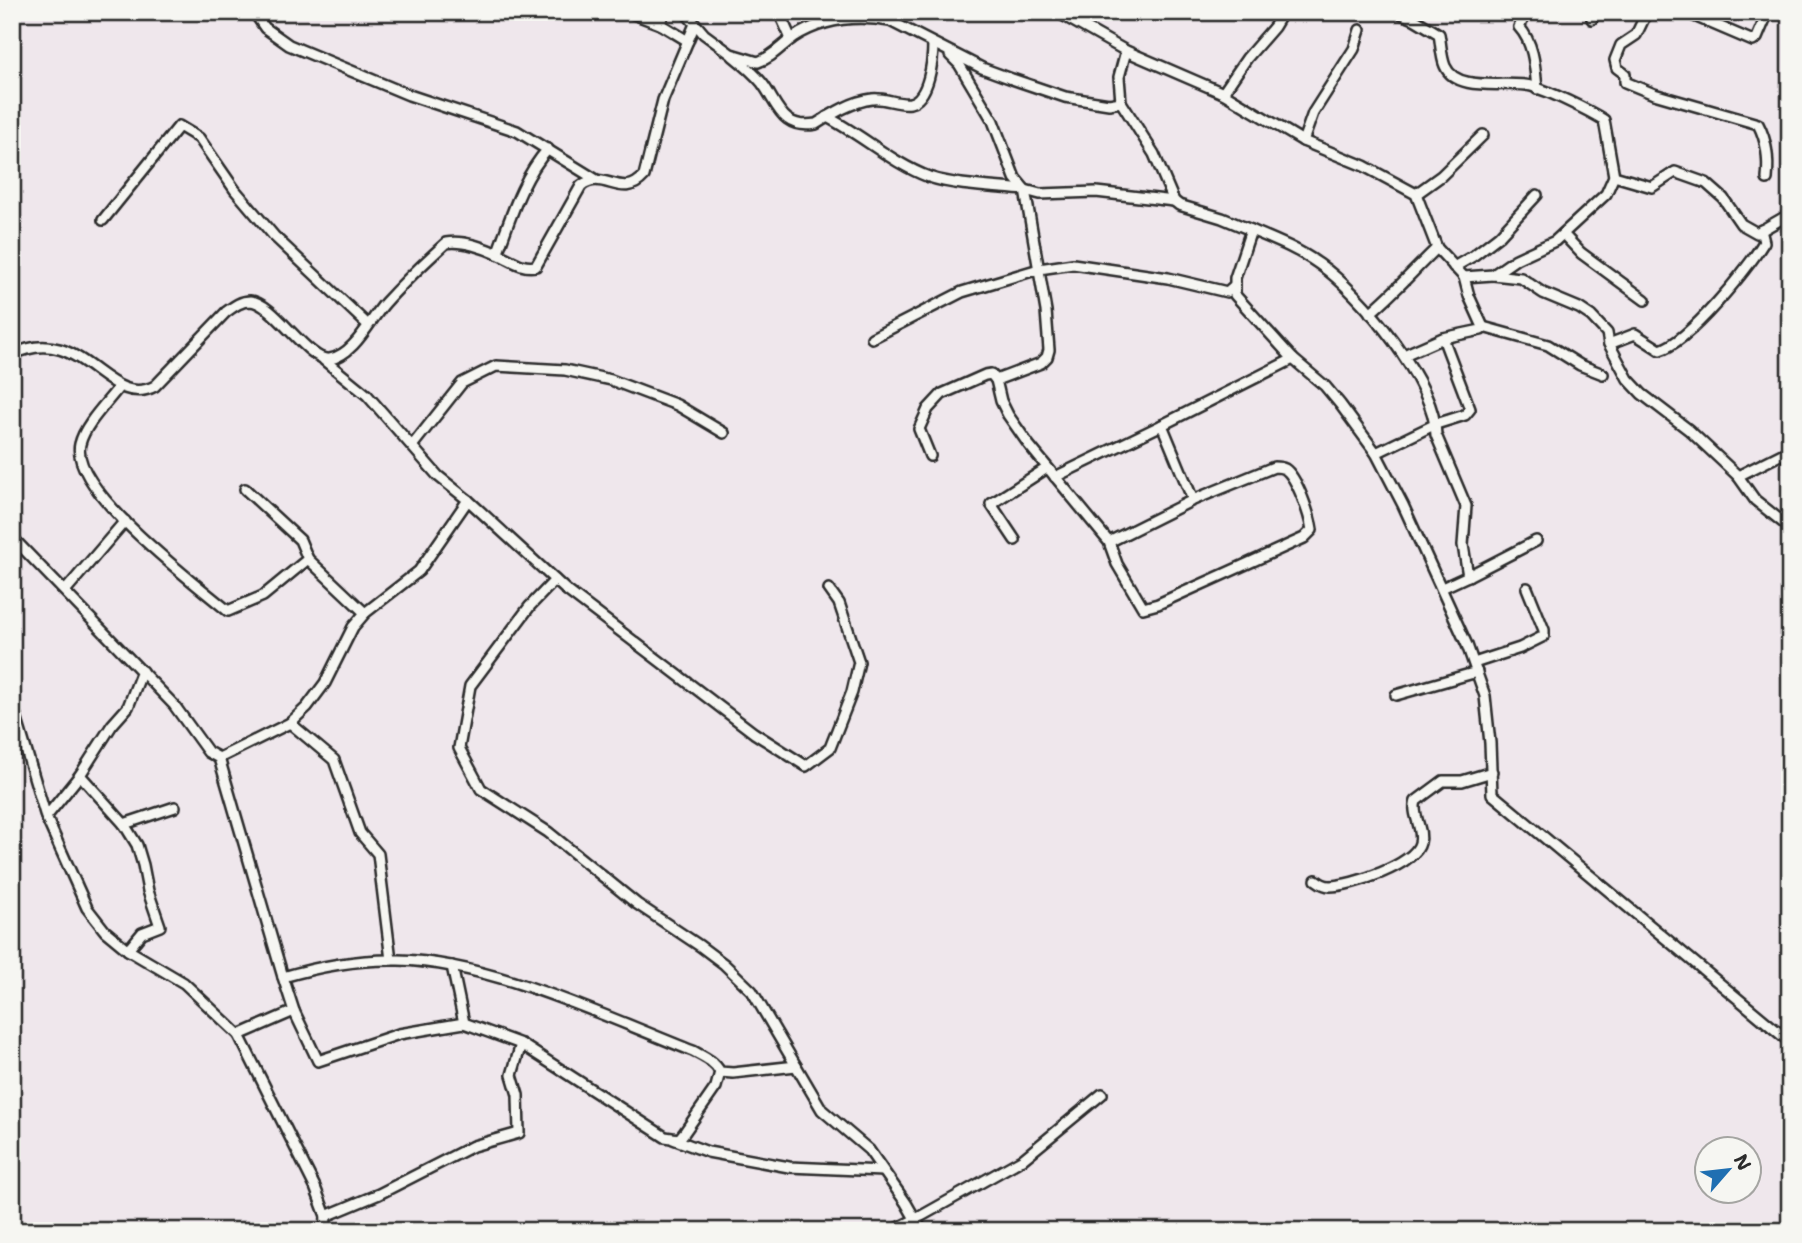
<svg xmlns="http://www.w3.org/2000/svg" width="1802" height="1243" font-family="'Shantell Sans',sans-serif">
	<rect width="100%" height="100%" fill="#efe7ec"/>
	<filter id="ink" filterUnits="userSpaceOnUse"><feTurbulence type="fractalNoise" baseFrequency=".0143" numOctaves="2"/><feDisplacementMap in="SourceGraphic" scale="14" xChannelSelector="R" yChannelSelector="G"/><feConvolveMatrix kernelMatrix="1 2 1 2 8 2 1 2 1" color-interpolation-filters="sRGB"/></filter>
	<g filter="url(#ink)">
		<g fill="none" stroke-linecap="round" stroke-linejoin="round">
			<g stroke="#2b2b2b" stroke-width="14">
				<g id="minor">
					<polyline points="254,12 265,28 289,45 409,95 517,131 595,179"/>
					<polyline points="501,12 505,12"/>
					<polyline points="628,12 660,24 688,41"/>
					<path d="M685,12L704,34L731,54L758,62C773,57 781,46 794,37C824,18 856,15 890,21L982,68L1012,79L1065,97L1109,104L1121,102"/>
					<polyline points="779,12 791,39"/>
					<polyline points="1057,12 1126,51 1223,93 1303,141 1364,166 1416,194 1437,248 1464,277 1469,296 1483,327 1481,330 1443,338 1404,355"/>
					<path d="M1397,12L1414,19L1439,34C1441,44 1441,57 1445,66C1457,94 1508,80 1531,86C1549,91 1588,110 1604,120L1614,176L1606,194L1555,241L1516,259L1493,275L1464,277"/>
					<path d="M1527,12L1519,27C1534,43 1535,68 1537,89"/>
					<path d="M1647,12L1636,35L1621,45L1615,60L1617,68L1625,74V82L1654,94L1758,124C1767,141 1769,160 1767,179"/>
					<polyline points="1685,12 1753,41 1757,38 1768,12"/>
					<polyline points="1592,19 1594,12"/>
					<polyline points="660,24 664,12"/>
					<polyline points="1126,51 1119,77 1121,102 1154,154 1174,201 1179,205 1222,218 1251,230 1235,278 1235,295 1293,359 1325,386 1340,404 1376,453 1403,505 1467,645 1485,696 1490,743 1492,794 1790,1042"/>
					<polyline points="950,55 959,64 993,121 1015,178 1025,190 1040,194 1096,192 1174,201"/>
					<path d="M733,56C743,64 754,73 762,83C778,104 781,130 816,124C832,114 853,101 872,99C884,97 898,105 910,103C929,99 933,60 933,44"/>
					<polyline points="1223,93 1247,58 1274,27 1283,12"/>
					<path d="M827,117C862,135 892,163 929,177C955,186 997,187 1025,190L1046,311L1049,350L1047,357L1041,363L996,380L991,374L985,375L942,394L928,409L919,429L930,456"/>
					<polyline points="1303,141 1313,113 1354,49 1360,30"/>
					<polyline points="1614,176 1652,187 1675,172 1706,183 1723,198 1741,224 1757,233 1790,214"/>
					<polyline points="1416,194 1441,176 1483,135"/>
					<polyline points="103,220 179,126 199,138 235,190 274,236 368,325"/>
					<path d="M1251,230C1275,240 1298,249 1319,264C1361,293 1435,382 1436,435L1466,506L1463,545L1468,576L1442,588"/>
					<polyline points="1563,234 1581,253 1645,300"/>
					<path d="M497,254C511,217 522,178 548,149"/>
					<polyline points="1454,267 1473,256 1499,236 1537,195"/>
					<polyline points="1493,275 1521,278 1543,293 1579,308 1591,316 1607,333 1609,344 1628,379 1642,394 1689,430 1738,476 1755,500 1790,528"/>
					<path d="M1370,313C1394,293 1414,270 1437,248"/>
					<polyline points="1483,327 1548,345 1580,365 1603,374"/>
					<polyline points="872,338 962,292 1039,269 1073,264 1168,278 1227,292 1235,285"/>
					<path d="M1609,344L1635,334L1660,350C1689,342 1748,268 1764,242L1761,230"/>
					<path d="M12,355C81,319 107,412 155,386L226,312C233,307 240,301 250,301C274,302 309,363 330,359C354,355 370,320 385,303C404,282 425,262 446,243C462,240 485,248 500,255C512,260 522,269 536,266L581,186C603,168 622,201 644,176L663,100L695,24"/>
					<polyline points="324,360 367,395 438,476 468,500 565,589 754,733 806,766 830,748 852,692 859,662 839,603 829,589"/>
					<path d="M996,380L1001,401L1008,415L1029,445L1109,542L1117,564L1143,608L1158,604L1304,538L1312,530C1310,516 1297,477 1285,469C1281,467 1279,467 1274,467L1193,500L1109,542"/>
					<path d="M119,387C106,404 85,424 80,444C69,489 195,583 228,611L263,596L308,559"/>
					<polyline points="412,446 462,383 496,366 565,370 611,380 677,405 724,433"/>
					<polyline points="1376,453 1436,424 1465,415 1470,409 1443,338"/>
					<polyline points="1738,476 1790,450"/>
					<polyline points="1055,477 1162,425"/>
					<polyline points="245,489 300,540 308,559 365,613"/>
					<polyline points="1193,500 1162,425 1293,359"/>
					<polyline points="12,537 174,705 208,752 219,758 283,977"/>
					<polyline points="1015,540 991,504 1047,468"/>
					<polyline points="1468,576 1536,541"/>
					<polyline points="555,580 530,606 470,686 459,748 481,789 548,832 637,904 700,946 724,964 752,991 822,1110 869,1150 906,1203 922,1231"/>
					<polyline points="65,591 125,521"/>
					<polyline points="1474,663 1520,648 1544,636 1544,630 1527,588"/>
					<polyline points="1396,695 1477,672"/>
					<polyline points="12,703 46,817 87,908 105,931 128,950 184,983 239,1035 315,1187 326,1216 325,1231"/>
					<polyline points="290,723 334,760 360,833 378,854 391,960"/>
					<polyline points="219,758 290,723 307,707 325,683 353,627 365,613 419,571 468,500"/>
					<polyline points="80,775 124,824 137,845 143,865 148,891 160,926 142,933 128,950"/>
					<polyline points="46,817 80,775 112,725 128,707 142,671"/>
					<polyline points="124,824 175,807"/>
					<path d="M1316,880C1320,883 1325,886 1330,886C1351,886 1415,865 1420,843C1424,829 1411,814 1416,801L1443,781H1462L1492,772"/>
					<polyline points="452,966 464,1023 521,1044 665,1137 679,1139 684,1133 716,1087 720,1072"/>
					<polyline points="294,1011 318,1061 399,1034 464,1023"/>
					<path d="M239,1035L294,1011L283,977C320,966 359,959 398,960C492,962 606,1017 693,1051C704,1057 714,1061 720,1072L733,1073L796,1066"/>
					<polyline points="673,1139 708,1152 789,1167 883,1171"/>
					<polyline points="326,1216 379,1194 473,1146 519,1133 518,1095 512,1075 521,1044"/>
					<polyline points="891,1231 916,1219 1023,1159 1102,1094"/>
				</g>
			</g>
			<use href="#minor" stroke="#f6f6f2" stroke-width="9"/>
		</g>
	</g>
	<rect width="1802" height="1243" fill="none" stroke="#f6f6f2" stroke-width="42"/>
	<rect x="21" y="21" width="1760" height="1201" fill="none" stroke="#2b2b2b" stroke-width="2.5" filter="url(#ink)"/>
	<g transform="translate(1728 1170) rotate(62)"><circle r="33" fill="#f6f6f2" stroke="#a5a5a2" stroke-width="2"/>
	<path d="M0-5L12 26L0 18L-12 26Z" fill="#1f6fb2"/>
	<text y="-10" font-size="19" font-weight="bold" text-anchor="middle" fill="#2b2b2b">N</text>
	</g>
</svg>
